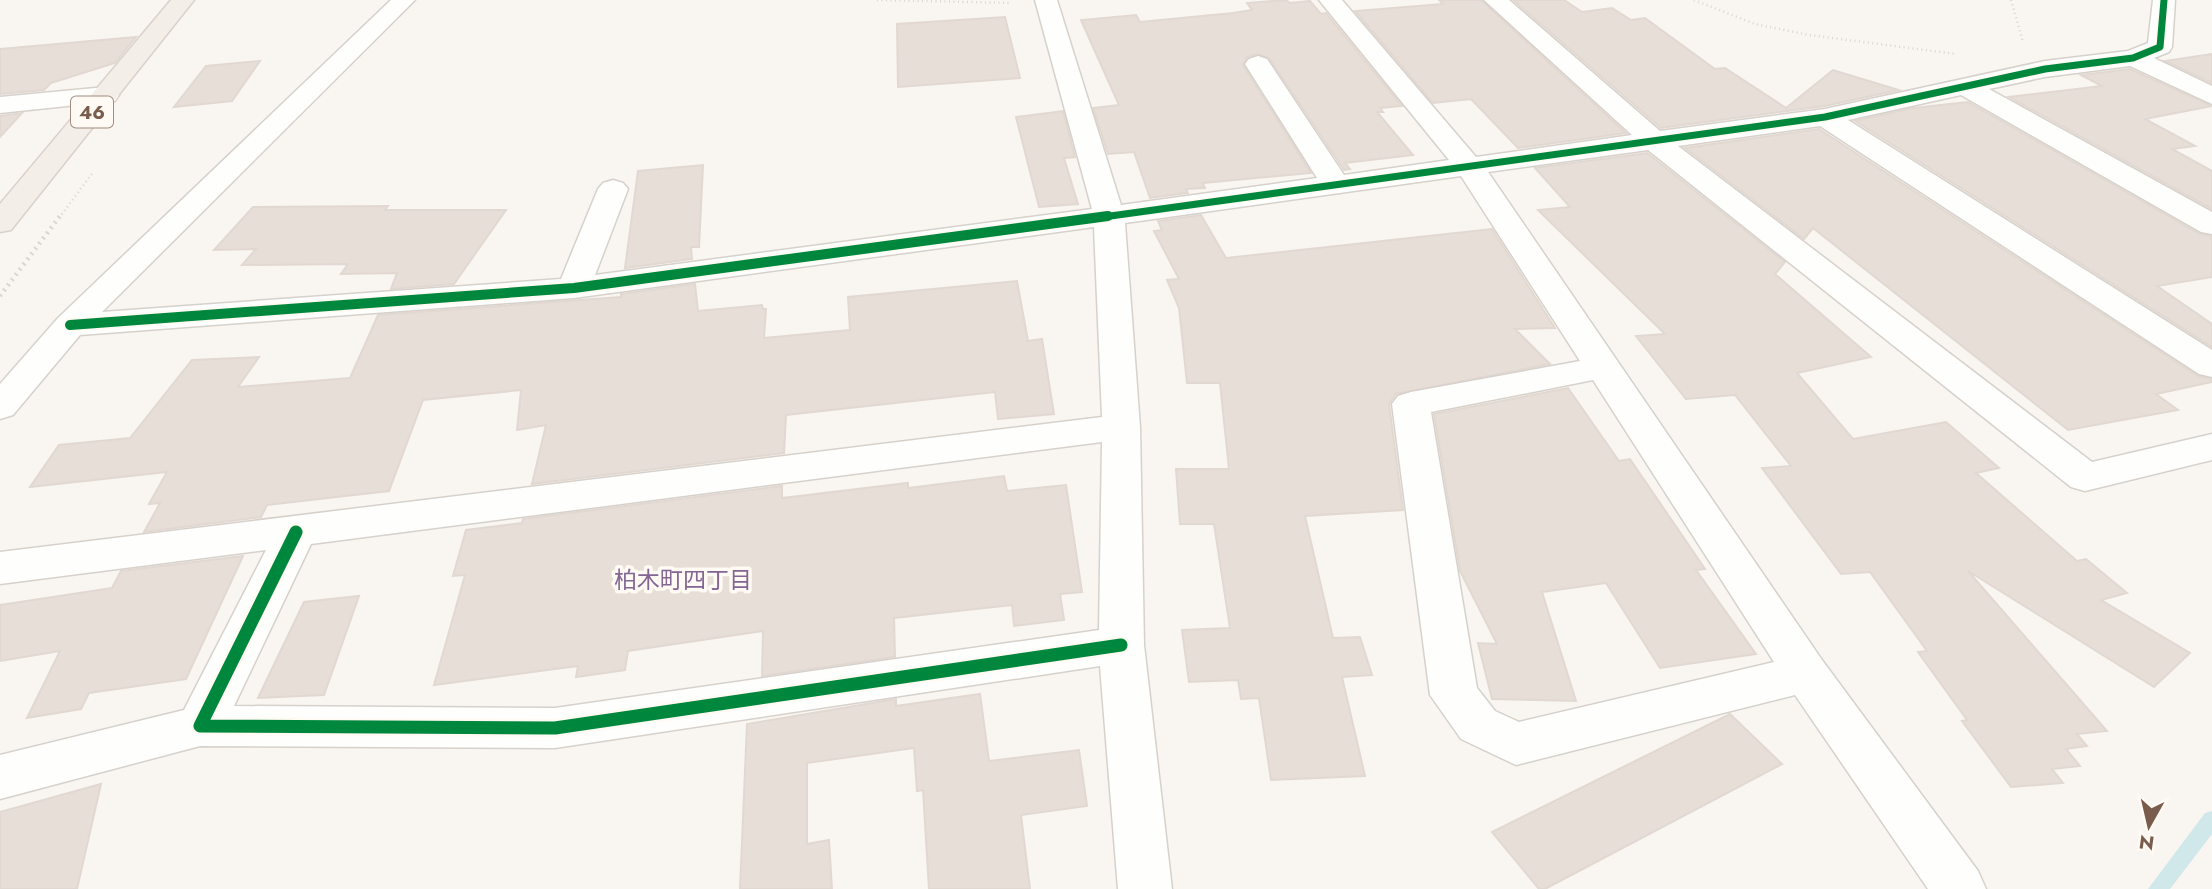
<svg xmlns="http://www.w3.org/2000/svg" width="2212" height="889" font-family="Jost,'Noto Sans JP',sans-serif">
	<rect width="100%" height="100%" fill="#f9f5f0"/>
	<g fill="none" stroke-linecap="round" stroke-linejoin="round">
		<polygon fill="#d0e8ea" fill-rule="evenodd" points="2212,811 2212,834 2170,889 2148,889 2205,813"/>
	</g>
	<g fill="#e6ded7" stroke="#e2d8d2" stroke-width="2">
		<polygon points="1286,0 1290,3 1310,1 1321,14 1326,13 1402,106 1380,108 1383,112 1377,112 1413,155 1345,163 1350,169 1344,170 1269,58 1257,54 1247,57 1243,65 1311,173 1203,183 1205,188 1186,189 1188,193 1150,198 1134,152 1108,154 1093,108 1119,105 1081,20 1136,15 1140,22 1233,13 1252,10 1247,3"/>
		<polygon points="1439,0 1481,0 1626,133 1518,148 1471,99 1433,103 1355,11 1443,4"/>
		<polygon points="1513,0 1564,0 1582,12 1612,8 1631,20 1645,18 1715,69 1725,68 1786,108 1833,70 1899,90 1825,106 1661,128"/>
		<polygon points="1005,17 1020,78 898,87 897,24"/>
		<polygon points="136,37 115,63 51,83 44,90 0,94 0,49"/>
		<polygon points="2212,54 2212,83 2165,61"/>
		<polygon points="260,61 232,101 174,107 206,66"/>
		<polygon points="2130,69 2212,106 2145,119 2195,146 2172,149 2212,171 2212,209 2009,97 2102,86 2081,75"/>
		<polygon points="1968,102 2200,234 2212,236 2212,277 2157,286 2212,324 2212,347 1855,121 1913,108"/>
		<polygon points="1063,111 1075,157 1064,158 1078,204 1039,207 1016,117"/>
		<polygon points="22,113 0,137 0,116"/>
		<polygon points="1819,129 2198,376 2212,379 2212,382 2156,394 2178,410 2068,430 1813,228 1804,239 1685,148"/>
		<polygon points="1647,153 1785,262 1775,274 1871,357 1797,373 1853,439 1946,422 1999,468 1976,473 2077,561 2086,559 2127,593 2101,600 2190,653 2154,687 1968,571 2107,731 2077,734 2087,746 2066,749 2080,766 2052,769 2063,783 2011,787 1962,721 1967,720 1918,652 1927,651 1870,572 1841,574 1762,468 1791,466 1735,395 1686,399 1636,336 1665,334 1538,210 1570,207 1535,168"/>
		<polygon points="703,165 699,247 691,247 692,259 625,268 638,171"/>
		<polygon points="388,206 385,210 506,210 454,284 391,289 397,273 341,274 348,264 242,265 256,249 214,250 253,207"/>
		<polygon points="1201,215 1226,258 1492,229 1555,328 1515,329 1550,364 1396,394 1389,404 1403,510 1305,516 1333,638 1360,637 1372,675 1342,677 1365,776 1271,780 1259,698 1241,699 1238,680 1189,682 1182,630 1230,628 1214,524 1180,524 1176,469 1229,469 1220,383 1187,383 1179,308 1167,280 1179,279 1154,231 1162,230 1158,221"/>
		<polygon points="1017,281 1028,341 1042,339 1054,414 998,419 995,392 786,415 784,453 532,484 546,425 517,430 521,390 423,400 389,491 267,505 261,517 144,532 160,503 149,504 167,472 30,487 59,445 130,438 192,360 259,357 238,387 350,378 378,315 621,297 621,294 695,284 698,311 762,305 763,309 766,309 764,338 850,330 848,297"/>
		<polygon points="1568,388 1619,461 1630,459 1705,569 1696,570 1756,654 1660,668 1606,583 1542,592 1576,701 1492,699 1478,643 1497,644 1460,571 1434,414"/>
		<polygon points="1004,476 1007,491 1066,485 1082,592 1060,594 1064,620 1014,626 1012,605 894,618 895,657 762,676 763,631 628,651 625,670 576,677 578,666 434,685 465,575 453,576 466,530 522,523 523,519 782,486 782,498 908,483 908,488"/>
		<polygon points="243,556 186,679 89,693 81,709 27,718 60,651 0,661 0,605 112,588 121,571"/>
		<polygon points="359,596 324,695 258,698 304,602"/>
		<polygon points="980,694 989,761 1079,750 1087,806 1021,815 1030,889 929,889 923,790 917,791 914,748 807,763 807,844 829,840 832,889 740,889 747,724 896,699 896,706"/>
		<polygon points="1730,714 1782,764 1545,889 1539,889 1492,832"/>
		<polygon points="101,784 77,889 0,889 0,812"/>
	</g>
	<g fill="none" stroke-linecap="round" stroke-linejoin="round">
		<g stroke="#d7d1cb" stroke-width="3">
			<g id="minor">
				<path d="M391,0H415L102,312L561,279L598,189L603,183L613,180L623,183L628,189L595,275L1092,209L1035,0H1057L1121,205L1317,178L1245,64L1249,59L1258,56L1267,59L1344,175L1449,160L1319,0H1342L1476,157L1632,135L1484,0H1509L1660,131L1825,109L2045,61L2128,51L2148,43L2153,0H2175L2172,47L2169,52L2154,58L2212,86V104L2130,66L2045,77L1989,89L2212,212V234L2201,232L1961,95L1848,120L2212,350V377L2199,374L1820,126L1678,146L2092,462L2212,434V460L2085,491L2071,487L1648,150L1488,172L1822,660L1978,871L1986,889H1928L1795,695L1516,765L1461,739L1430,695L1392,404L1398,396L1411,392L1580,361L1461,176L1125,223L1140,427L1144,645L1172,889H1118L1100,666L555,748L200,746L0,799V755L184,710L266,550L0,584V552L1102,417L1094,227L574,298L80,335L13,415L0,419V384L58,318ZM1593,380L1774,662L1519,722L1495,711L1477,688L1431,412ZM1102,442L1099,630L555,708L234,706L311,544Z"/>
				<polygon points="106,87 115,89 119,95 115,101 0,113 0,97"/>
			</g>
		</g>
		<g stroke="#dad1cc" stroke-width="3">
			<polygon id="major" points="171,0 194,0 11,230 0,232 0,204"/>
		</g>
		<g stroke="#dcd5d0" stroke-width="2.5" stroke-dasharray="1 3.5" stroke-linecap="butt">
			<polyline points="877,0 1012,3"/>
			<polyline points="1694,0 1755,24 1809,35 1956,54"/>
			<polyline points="2011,0 2023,42"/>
			<polyline points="59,218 94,171"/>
		</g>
		<polyline stroke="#dcd5d0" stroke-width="4.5" stroke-dasharray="2 4.5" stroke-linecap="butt" points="0,296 60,216"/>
		<use href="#minor" fill="#fefefd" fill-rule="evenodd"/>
		<use href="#major" fill="#f3eee8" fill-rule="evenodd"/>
		<g stroke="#fffaf3" stroke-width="10">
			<polyline id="cycleway-far2" points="1096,218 1825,117 2045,69 2133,58 2160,47 2164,0"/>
		</g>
		<g stroke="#fffaf3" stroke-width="14">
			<polyline id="cycleway-far1" points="70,325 574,288 1108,216"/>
		</g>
		<g stroke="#fffaf3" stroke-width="18">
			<polyline id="cycleway" points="296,532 200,726 555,728 1121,645"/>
		</g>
		<use href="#cycleway-far2" stroke="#00873e" stroke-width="7"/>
		<use href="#cycleway-far1" stroke="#00873e" stroke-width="10"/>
		<use href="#cycleway" stroke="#00873e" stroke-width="13"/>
	</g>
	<g text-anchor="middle" stroke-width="7" stroke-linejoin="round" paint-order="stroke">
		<rect fill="#fffaf3" stroke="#a28b7f" stroke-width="2" x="71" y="96.5" width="42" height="31" rx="5"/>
		<g font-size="19" font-weight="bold" fill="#7a5c4d">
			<text x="92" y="119">46</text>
		</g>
		<g font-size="23" fill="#846695" stroke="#fffaf3">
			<text x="683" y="588">柏木町四丁目</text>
		</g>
	</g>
	<g transform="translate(2149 826) rotate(188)" stroke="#fffaf3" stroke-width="5" paint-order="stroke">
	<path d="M0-5L12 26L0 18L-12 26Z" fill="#7a5c4d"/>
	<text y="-10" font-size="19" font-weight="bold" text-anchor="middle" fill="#7a5c4d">N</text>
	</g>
</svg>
